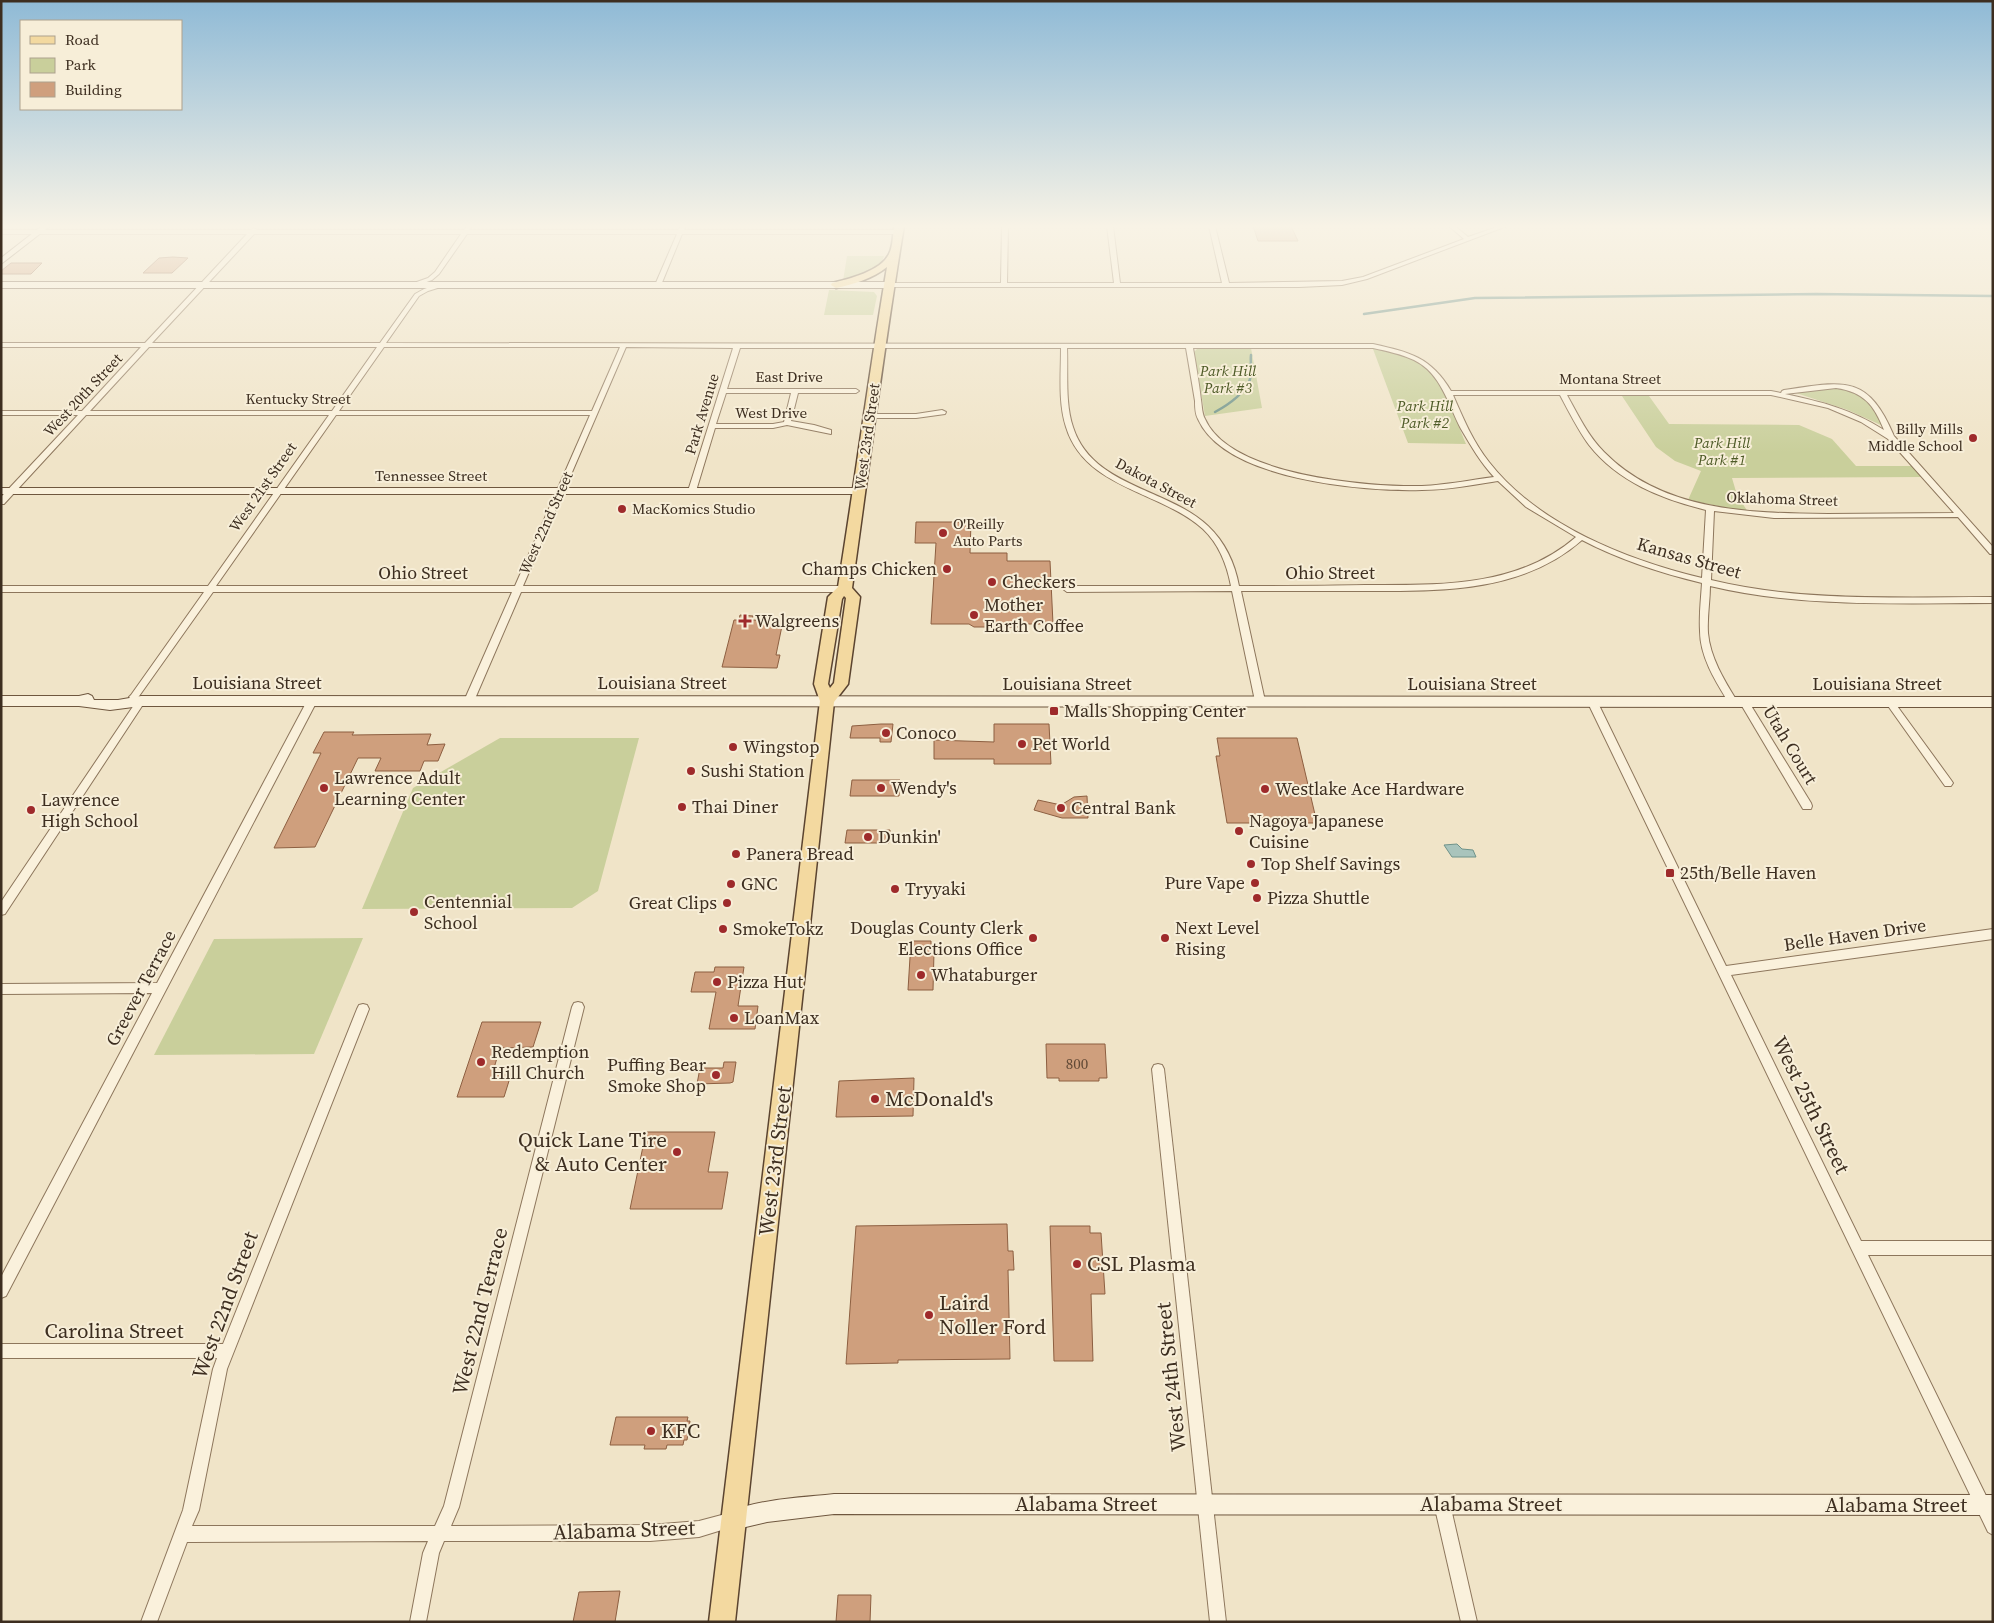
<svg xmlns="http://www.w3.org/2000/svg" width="1994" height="1623" font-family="'Source Serif 4',serif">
	<rect width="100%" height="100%" fill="#f0e4c8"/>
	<g fill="#c9cf9b">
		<path d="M847,256H884C880,273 857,277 843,281Z"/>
		<polygon points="829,290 874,292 877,296 873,315 824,315"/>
		<polygon points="1203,348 1251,348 1262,408 1205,416 1194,352 1197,349"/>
		<path d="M1373,349C1391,351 1413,356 1428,368C1444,382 1457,423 1466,444L1408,443Z"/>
		<path d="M1835,388C1861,389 1872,404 1883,426L1848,410L1796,393Z"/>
		<polygon points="1622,396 1649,396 1669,424 1799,425 1832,439 1856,466 1912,466 1922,477 1732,478 1737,495 1748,512 1688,500 1701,471 1675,461 1656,447"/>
		<polygon points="500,738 639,738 598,891 572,908 362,909 413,788"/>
		<polygon points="363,938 314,1054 154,1055 214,939"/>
	</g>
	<polygon fill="#a9c4bc" stroke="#6f938a" points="1457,844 1462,849 1473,850 1476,857 1452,857 1444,845"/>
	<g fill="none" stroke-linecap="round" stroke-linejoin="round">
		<g stroke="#6f938a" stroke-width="2.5">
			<polyline points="1364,314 1475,298 1816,294 1993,296"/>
			<path d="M1215,412C1228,405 1249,391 1251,375C1252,369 1250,362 1251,355"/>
		</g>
	</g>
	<g fill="#cf9f7d" stroke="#8d5f41">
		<polygon points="1253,226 1291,226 1298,241 1258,241"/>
		<polygon points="159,258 173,257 188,258 172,273 143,273"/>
		<polygon points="11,263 42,263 31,274 1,274 1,271"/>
		<polygon points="916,522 971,522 970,553 1007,553 1007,561 1050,561 1053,624 1024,624 1019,627 974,627 969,624 931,624 936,543 915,543"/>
		<polygon points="740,615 753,616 752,620 783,621 776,655 780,655 777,668 722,667 734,620 739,620"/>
		<polygon points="881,724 893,724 891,742 880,742 880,738 850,738 852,726"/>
		<polygon points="994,724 1049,724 1051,764 994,764 994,759 934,759 934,740 994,742"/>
		<polygon points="324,732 354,732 352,735 431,734 427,745 445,744 438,761 424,761 420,771 375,771 381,758 358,758 315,847 274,848 321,753 313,753"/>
		<polygon points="1217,738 1297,738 1317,823 1227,823 1216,756 1220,756"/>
		<polygon points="852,780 900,780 899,796 850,796"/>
		<polygon points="1087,796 1088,818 1062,818 1034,810 1038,800 1061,805 1074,797"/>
		<polygon points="847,830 890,830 889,843 845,843"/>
		<polygon points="911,941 931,941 931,952 934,952 933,990 908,990"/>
		<polygon points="715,967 744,967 738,1006 758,1006 755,1029 709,1029 716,992 691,992 695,972 714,972"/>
		<polygon points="482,1022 541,1022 533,1047 500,1048 494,1068 513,1068 504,1097 457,1097"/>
		<polygon points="1046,1044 1105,1044 1107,1078 1099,1078 1099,1081 1059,1081 1059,1078 1047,1078"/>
		<polygon points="724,1062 736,1062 733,1082 730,1083 697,1084 700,1068 723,1068"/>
		<polygon points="914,1078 913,1116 836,1117 839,1081"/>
		<polygon points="646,1132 715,1132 708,1172 728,1172 722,1209 630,1209"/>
		<polygon points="1007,1224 1008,1251 1013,1251 1014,1270 1008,1270 1010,1359 898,1360 898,1363 846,1364 856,1226"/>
		<polygon points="1050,1226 1090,1226 1090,1233 1101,1233 1105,1294 1091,1294 1093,1361 1054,1361"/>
		<polygon points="616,1417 688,1417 687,1421 690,1421 687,1440 684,1440 683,1445 667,1445 666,1449 644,1449 645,1445 610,1445"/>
		<polygon points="620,1591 615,1622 573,1622 579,1592"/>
		<polygon points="838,1595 871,1595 870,1622 836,1622"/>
	</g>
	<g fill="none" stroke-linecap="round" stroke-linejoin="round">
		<g stroke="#8d765c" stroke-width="2">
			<g id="street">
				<path d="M468,226L471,228L469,230H678L682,226L685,228L684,230H898L901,232L898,234H682L661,285L658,287L655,285L677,234H467L439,274L432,280L413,287L410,285L411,284L428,278L435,272L461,234H254L152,343H380L415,294L424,289L442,283L445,285L444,286L428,291L419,296L386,343L1373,344C1409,352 1431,357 1451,391H1771L1781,393L1782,391L1784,390C1844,381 1868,374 1894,436L1993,547V554H1990L1958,517L1774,518L1714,511L1711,580C1801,602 1901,597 1993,597V603C1901,603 1800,608 1710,586C1710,601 1707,617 1708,633C1710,657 1724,680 1737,701L1732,704L1729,703C1716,682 1700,657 1700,631C1699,615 1701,599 1702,583C1661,573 1620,560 1582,540C1522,593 1441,591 1366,591C1324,591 1282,591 1241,591L1265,701L1260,704L1255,701L1232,591L1067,592L1063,589L1067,586H1231C1227,565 1219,544 1203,529C1161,491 1085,489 1066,427C1058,402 1061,374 1061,348H740L727,389H856L859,391L856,393H798L791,421L814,425L831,430V434L787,425L773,428H715L696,491L692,493L688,491L733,348L626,347L523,586H845L849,589L845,592H521L474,701L469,704L464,701L512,592H213L137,699H131L129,697L131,695L204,592H1V586H208L329,415H86L4,504H1V497L78,415H1V411H82L141,347H1V343H145L247,234H1V230H251L254,228L257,230H464ZM149,347H377L332,411H90ZM384,347H620L592,411H339ZM1067,348H1186C1189,365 1192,383 1195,401C1195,406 1195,414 1198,419C1225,480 1364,492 1422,490C1447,490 1473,485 1498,481L1526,507L1576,537C1517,588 1439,585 1365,585C1323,586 1281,586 1239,586C1235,564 1225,542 1208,526C1168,488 1092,487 1073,427C1065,403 1068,374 1067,348ZM1193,348H1373C1387,351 1401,354 1414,360C1441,373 1448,404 1461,429C1471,446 1481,463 1494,477C1470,480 1446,485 1422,486C1368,487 1230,476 1205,419C1202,414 1202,406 1201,400C1199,383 1196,365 1193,348ZM1836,388C1864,392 1874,405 1884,430C1851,409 1822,402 1785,394ZM726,393H791L784,422L773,424H716ZM1453,395H1560C1569,412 1578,430 1589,445C1618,482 1662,499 1706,510L1702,578C1627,560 1538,525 1489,462C1473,442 1463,418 1453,395ZM1567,395H1771L1828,408L1861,422L1888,439L1954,513C1912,513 1870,514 1828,514C1750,513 1663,512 1604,452C1588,436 1578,415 1567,395ZM336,415H590L515,586H216Z"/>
				<polygon points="1002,226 1008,226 1007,283 1114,283 1107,226 1113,226 1120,283 1222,283 1209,226 1215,226 1229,283 1342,281 1363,277 1464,239 1449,226 1455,226 1468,237 1500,226 1507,226 1367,279 1342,285 1299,287 888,287 885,285 888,283 1001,283"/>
				<polygon points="942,410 946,412 945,414 916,418 871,418 867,416 871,414 916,414"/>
				<polygon points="141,698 144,699 146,701 144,703 5,914 1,915 1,902 138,699"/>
				<polygon points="312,698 317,701 6,1296 1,1298 1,1277 152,993 1,994 1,984 157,983 307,701"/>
				<polygon points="1592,698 1597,701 1726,966 1993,929 1993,939 1731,975 1861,1241 1993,1241 1993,1255 1868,1255 1993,1510 1993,1535 1988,1532 1587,701"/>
				<polygon points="1744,698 1747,699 1811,803 1812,806 1811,809 1803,809 1739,701"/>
				<polygon points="1889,698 1892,699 1951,780 1953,783 1951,786 1945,786 1886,703 1884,701 1886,699"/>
				<polygon points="578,1002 582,1003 584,1007 459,1507 451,1526 650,1525 699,1521 733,1512 738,1515 741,1520 738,1525 699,1537 650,1541 444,1541 439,1553 426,1622 410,1622 423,1553 428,1541 187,1542 157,1622 141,1622 183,1510 213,1369 217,1358 1,1358 1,1344 223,1344 357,1009 359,1005 363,1004 367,1005 369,1009 227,1369 199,1510 192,1526 435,1526 444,1506 572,1007 574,1003"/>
				<polygon points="1158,1064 1162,1065 1164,1069 1226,1622 1210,1622 1152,1069 1154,1065"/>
				<polygon points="1442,1496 1447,1499 1450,1504 1477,1622 1461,1622 1434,1504 1437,1499"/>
			</g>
		</g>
		<g stroke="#6f573f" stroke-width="2">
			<g id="secondary">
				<polygon points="42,226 50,226 1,264 1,258"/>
				<polygon points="1,282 888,282 892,285 888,288 1,288"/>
				<polygon points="1,488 860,488 865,491 860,494 1,494"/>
				<polygon points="88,694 92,696 94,700 118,700 141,696 1993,697 1993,707 141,706 110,710 79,706 1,706 1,696 79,696"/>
				<path d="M834,1494L1993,1495V1515L834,1514L767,1522L733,1530L726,1527L723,1520L726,1513C759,1499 798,1498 834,1494Z"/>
			</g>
		</g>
		<g stroke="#5b4430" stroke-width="3">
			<path id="primary" d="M894,226H904C884,346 869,467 852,588L860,597L848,684L834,702L735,1622H709L820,701L814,684L828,597L838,587C855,481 869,373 887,267C872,279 854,284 836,288L831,285L832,283C849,279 881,271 889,254C893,247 893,234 894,226ZM844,596L846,598L834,683L830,688L828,684L842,599Z"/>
		</g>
		<use href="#street" fill="#faf1dc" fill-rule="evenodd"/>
		<use href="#secondary" fill="#faf1dc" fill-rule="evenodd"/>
		<use href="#primary" fill="#f3d9a0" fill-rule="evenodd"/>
	</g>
	<linearGradient id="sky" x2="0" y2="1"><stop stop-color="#8fbad6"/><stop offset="0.5" stop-color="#f8f3e6"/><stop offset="1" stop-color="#f8f3e6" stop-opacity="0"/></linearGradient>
	<rect width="1994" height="453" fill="url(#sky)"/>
	<g fill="#9e2a2b" stroke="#f7eed8" stroke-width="2">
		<circle cx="1973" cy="438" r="5"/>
		<circle cx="622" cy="509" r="5"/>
		<circle cx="943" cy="533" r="5"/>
		<circle cx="947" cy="569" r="5"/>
		<circle cx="992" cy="582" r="5"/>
		<circle cx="974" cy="615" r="5"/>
		<path d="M742.5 613.5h5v5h5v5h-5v5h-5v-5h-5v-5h5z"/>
		<rect x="1049" y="706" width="10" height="10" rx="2.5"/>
		<circle cx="886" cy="733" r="5"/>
		<circle cx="1022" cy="744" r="5"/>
		<circle cx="733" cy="747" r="5"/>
		<circle cx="691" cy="771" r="5"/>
		<circle cx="324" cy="788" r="5"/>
		<circle cx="881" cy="788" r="5"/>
		<circle cx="1265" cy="789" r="5"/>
		<circle cx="682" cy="807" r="5"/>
		<circle cx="1061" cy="808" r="5"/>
		<circle cx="31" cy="810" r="5"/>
		<circle cx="1239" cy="831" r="5"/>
		<circle cx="868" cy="837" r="5"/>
		<circle cx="736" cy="854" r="5"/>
		<circle cx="1251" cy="864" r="5"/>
		<rect x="1665" y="868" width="10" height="10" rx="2.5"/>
		<circle cx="1255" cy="883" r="5"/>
		<circle cx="731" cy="884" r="5"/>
		<circle cx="895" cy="889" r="5"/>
		<circle cx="1257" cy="898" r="5"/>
		<circle cx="727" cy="903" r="5"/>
		<circle cx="414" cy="912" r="5"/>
		<circle cx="723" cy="929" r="5"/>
		<circle cx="1033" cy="938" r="5"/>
		<circle cx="1165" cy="938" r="5"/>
		<circle cx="921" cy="975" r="5"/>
		<circle cx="717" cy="982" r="5"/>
		<circle cx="734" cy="1018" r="5"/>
		<circle cx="481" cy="1062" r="5"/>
		<circle cx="716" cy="1075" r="5"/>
		<circle cx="875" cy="1099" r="5"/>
		<circle cx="677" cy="1152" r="5"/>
		<circle cx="1077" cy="1264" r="5"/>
		<circle cx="929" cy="1315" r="5"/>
		<circle cx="651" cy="1431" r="5"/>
	</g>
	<g text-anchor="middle" stroke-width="4" stroke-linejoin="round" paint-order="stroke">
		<g font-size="15" font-style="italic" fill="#4d5a26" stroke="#f7eed8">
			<text x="1228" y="376">Park Hill<tspan x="1228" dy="17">Park #3</tspan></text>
			<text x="1425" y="411">Park Hill<tspan x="1425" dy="17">Park #2</tspan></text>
			<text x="1722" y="448">Park Hill<tspan x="1722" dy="17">Park #1</tspan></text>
		</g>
		<g font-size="15" fill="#3d2e20" stroke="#f7eed8">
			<text x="789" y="382">East Drive</text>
			<text x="1610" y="384">Montana Street</text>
			<text transform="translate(83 395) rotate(-47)" y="5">West 20th Street</text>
			<text x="298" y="404">Kentucky Street</text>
			<text x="771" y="418">West Drive</text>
			<text transform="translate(702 414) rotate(-73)" y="5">Park Avenue</text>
			<text transform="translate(867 437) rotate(-82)" y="5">West 23rd Street</text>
			<text x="431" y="481">Tennessee Street</text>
			<text transform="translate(1156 483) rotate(28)" y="5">Dakota Street</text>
			<text transform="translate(263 487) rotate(-55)" y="5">West 21st Street</text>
			<text transform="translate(1782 499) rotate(2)" y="5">Oklahoma Street</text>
			<text transform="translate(546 523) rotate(-66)" y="5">West 22nd Street</text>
		</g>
		<g font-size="15" fill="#3d2e20" stroke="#f7eed8" text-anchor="start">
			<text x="1963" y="434" text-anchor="end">Billy Mills<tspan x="1963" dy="17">Middle School</tspan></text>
			<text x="632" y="514">MacKomics Studio</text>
			<text x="953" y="529">O'Reilly<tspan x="953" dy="17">Auto Parts</tspan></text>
		</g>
		<g font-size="15" fill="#624a37">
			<text x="1077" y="1069">800</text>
		</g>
		<g font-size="18" fill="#3d2e20" stroke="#f7eed8">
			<text transform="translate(1689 558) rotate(16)" y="6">Kansas Street</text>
			<text x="423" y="579">Ohio Street</text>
			<text x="1330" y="579">Ohio Street</text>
			<text x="257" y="689">Louisiana Street</text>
			<text x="662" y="689">Louisiana Street</text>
			<text x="1067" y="690">Louisiana Street</text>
			<text x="1472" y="690">Louisiana Street</text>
			<text x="1877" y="690">Louisiana Street</text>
			<text transform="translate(1790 745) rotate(59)" y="6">Utah Court</text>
			<text transform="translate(1855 935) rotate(-8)" y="6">Belle Haven Drive</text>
			<text transform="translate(141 988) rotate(-62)" y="6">Greever Terrace</text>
		</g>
		<g font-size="18" fill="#3d2e20" stroke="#f7eed8" text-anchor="start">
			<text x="937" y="575" text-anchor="end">Champs Chicken</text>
			<text x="1002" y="588">Checkers</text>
			<text x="984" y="611">Mother<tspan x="984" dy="21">Earth Coffee</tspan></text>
			<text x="755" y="627">Walgreens</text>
			<text x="1064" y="717">Malls Shopping Center</text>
			<text x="896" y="739">Conoco</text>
			<text x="1032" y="750">Pet World</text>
			<text x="743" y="753">Wingstop</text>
			<text x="701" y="777">Sushi Station</text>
			<text x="334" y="784">Lawrence Adult<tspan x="334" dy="21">Learning Center</tspan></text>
			<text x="891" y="794">Wendy's</text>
			<text x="1275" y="795">Westlake Ace Hardware</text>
			<text x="41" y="806">Lawrence<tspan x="41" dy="21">High School</tspan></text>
			<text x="692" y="813">Thai Diner</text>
			<text x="1071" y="814">Central Bank</text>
			<text x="1249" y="827">Nagoya Japanese<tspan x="1249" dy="21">Cuisine</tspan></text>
			<text x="878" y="843">Dunkin'</text>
			<text x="746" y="860">Panera Bread</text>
			<text x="1261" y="870">Top Shelf Savings</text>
			<text x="1680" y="879">25th/Belle Haven</text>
			<text x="1245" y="889" text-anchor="end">Pure Vape</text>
			<text x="741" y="890">GNC</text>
			<text x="905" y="895">Tryyaki</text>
			<text x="1267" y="904">Pizza Shuttle</text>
			<text x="424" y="908">Centennial<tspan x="424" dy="21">School</tspan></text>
			<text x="717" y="909" text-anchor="end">Great Clips</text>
			<text x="1023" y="934" text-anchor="end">Douglas County Clerk<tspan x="1023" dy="21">Elections Office</tspan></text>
			<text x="1175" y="934">Next Level<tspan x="1175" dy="21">Rising</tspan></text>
			<text x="733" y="935">SmokeTokz</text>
			<text x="931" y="981">Whataburger</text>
			<text x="727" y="988">Pizza Hut</text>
			<text x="744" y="1024">LoanMax</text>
			<text x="491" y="1058">Redemption<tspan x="491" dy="21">Hill Church</tspan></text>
			<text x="706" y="1071" text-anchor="end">Puffing Bear<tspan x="706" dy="21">Smoke Shop</tspan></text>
		</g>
		<g font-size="21" fill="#3d2e20" stroke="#f7eed8" text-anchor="start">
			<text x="885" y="1106">McDonald's</text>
			<text x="667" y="1147" text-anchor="end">Quick Lane Tire<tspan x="667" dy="24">&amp; Auto Center</tspan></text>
			<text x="1087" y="1271">CSL Plasma</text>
			<text x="939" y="1310">Laird<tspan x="939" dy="24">Noller Ford</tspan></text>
			<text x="661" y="1438">KFC</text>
		</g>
		<g font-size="21" fill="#3d2e20" stroke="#f7eed8">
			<text transform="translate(1811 1105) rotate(64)" y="7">West 25th Street</text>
			<text transform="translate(775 1161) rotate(-83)" y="7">West 23rd Street</text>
			<text transform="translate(225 1305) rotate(-70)" y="7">West 22nd Street</text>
			<text transform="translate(480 1311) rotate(-76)" y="7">West 22nd Terrace</text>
			<text x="114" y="1338">Carolina Street</text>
			<text transform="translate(1171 1377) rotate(-96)" y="7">West 24th Street</text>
			<text x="1086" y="1511">Alabama Street</text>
			<text x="1491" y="1511">Alabama Street</text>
			<text x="1896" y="1512">Alabama Street</text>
			<text transform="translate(624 1530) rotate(-2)" y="7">Alabama Street</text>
		</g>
	</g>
	<rect width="1994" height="1623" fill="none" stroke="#3d2e20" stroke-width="5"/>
	<rect x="20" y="20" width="162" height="90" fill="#f7eed8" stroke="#ada18e"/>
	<rect x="30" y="36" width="25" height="8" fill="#f3d9a0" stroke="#ada18e"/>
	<text x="65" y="45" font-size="15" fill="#3d2e20">Road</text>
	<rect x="30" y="58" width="25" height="15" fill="#c9cf9b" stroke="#ada18e"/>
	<text x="65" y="70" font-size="15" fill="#3d2e20">Park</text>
	<rect x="30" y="82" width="25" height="15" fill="#cf9f7d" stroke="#ada18e"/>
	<text x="65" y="95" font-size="15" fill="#3d2e20">Building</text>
</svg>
